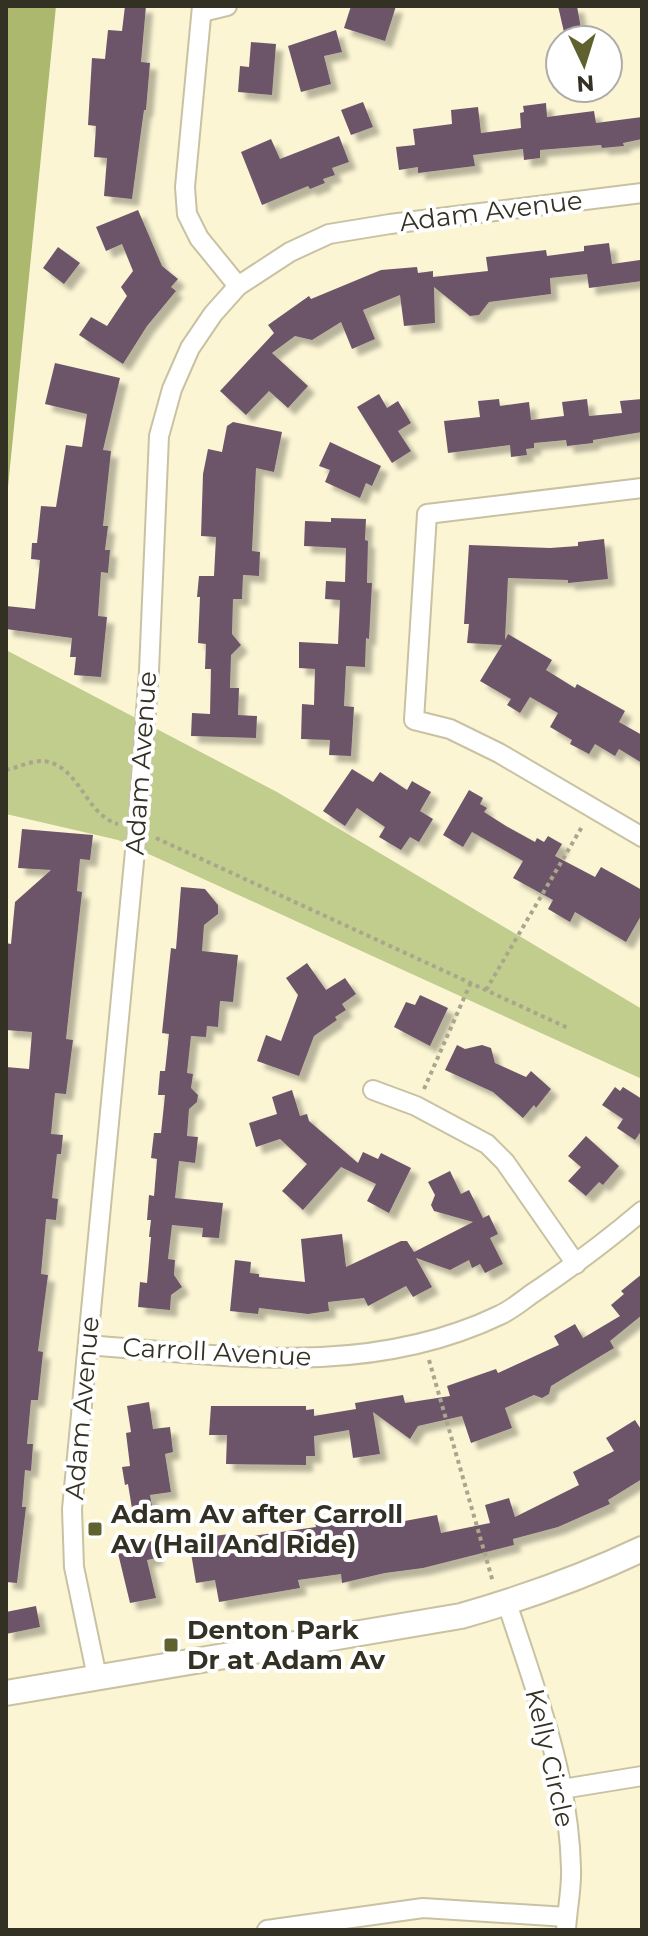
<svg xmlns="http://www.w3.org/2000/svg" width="648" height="1936" viewBox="0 0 648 1936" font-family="Montserrat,sans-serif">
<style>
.green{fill:#c1cd8d}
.forest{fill:#abb86d}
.building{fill:#6d5569;filter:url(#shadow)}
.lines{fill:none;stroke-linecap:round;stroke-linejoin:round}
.minor-casing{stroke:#c8c2a3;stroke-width:22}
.secondary-casing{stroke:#c8c2a3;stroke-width:28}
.path{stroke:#aaa68d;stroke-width:4;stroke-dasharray:4 4;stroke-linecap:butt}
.minor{stroke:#fff;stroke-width:18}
.secondary{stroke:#fff;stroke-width:24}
.poi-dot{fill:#5f612f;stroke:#fff;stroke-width:3}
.labels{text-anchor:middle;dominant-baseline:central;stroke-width:8;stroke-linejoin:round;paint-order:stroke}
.street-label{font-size:26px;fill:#333024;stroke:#fff}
.poi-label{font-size:26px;font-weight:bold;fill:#333024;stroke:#fff;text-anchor:start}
</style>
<defs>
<filter id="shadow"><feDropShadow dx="7" dy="7" stdDeviation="2" flood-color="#0004"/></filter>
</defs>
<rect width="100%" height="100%" fill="#fbf5d4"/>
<path class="green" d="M 6,650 L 277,792 L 642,1009 L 642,1079 L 118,840 L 6,814 Z"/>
<path class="forest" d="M 6,6 L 56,6 L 6,507 Z"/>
<g class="building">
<path d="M 125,6 L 146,6 L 141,62 L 150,63 L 146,110 L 144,110 L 142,124 L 132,199 L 104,196 L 107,158 L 94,157 L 96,126 L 88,125 L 92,58 L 105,59 L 108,30 L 122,31 Z"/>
<path d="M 351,6 L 396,6 L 385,41 L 344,28 Z"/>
<path d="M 558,6 L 577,6 L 581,29 L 564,32 Z"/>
<path d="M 336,30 L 342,52 L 324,56 L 331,84 L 301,92 L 288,46 Z"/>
<path d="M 251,42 L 276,44 L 272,95 L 238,92 L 240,66 L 249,67 Z"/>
<path d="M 363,102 L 373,127 L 351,135 L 341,110 Z"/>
<path d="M 546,103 L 547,117 L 594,111 L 596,123 L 642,117 L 642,139 L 623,143 L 624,146 L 602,148 L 601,145 L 540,150 L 540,158 L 524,160 L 523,149 L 473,155 L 475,166 L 418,173 L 418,167 L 399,170 L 396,147 L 415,145 L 413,129 L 452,124 L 451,110 L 478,107 L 481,133 L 521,128 L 520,113 L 524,112 L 523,106 Z"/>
<path d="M 339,136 L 349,162 L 332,168 L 335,175 L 323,179 L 325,183 L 310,189 L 308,186 L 262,205 L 241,152 L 271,139 L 280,159 Z"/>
<path d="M 138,210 L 162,266 L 178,279 L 171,287 L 176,291 L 147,326 L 123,364 L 79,335 L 91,317 L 107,326 L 127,296 L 121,287 L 133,271 L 122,244 L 106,251 L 96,227 Z"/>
<path d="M 609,243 L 612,264 L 640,260 L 642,281 L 589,288 L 587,274 L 550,278 L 551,294 L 489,302 L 479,315 L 470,316 L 434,287 L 435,323 L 404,326 L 400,295 L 363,310 L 375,339 L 352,349 L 341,322 L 312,340 L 295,336 L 272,353 L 308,386 L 288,408 L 269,391 L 246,415 L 220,391 L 274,333 L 268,325 L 309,296 L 311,299 L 381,270 L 417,267 L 418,273 L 433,271 L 433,277 L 488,271 L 486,257 L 546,250 L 547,256 L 584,251 L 584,246 Z"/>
<path d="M 58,247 L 80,263 L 64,284 L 43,268 Z"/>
<path d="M 55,363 L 120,378 L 103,450 L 111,451 L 103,526 L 108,526 L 105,550 L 110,550 L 108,573 L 101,572 L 98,616 L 107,617 L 101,677 L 74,675 L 76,657 L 70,657 L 72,638 L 6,629 L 6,606 L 35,609 L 40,560 L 31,559 L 32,543 L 37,543 L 41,506 L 56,507 L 66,445 L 82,447 L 87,414 L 45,404 Z"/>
<path d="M 379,394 L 387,408 L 398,401 L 411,423 L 398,431 L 411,451 L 392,463 L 357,407 Z"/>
<path d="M 499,399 L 500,406 L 529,402 L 531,420 L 564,416 L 562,402 L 587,399 L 589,416 L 622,413 L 620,401 L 642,399 L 642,432 L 593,440 L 593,443 L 567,446 L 566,440 L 534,443 L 534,448 L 526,449 L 527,455 L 511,457 L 510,445 L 448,453 L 444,421 L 480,417 L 478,401 Z"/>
<path d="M 233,422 L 282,432 L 274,472 L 256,468 L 252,551 L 260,552 L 259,576 L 243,575 L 242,599 L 233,599 L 232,634 L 241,645 L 231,655 L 230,688 L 239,688 L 238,715 L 257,716 L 256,738 L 191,736 L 192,713 L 210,714 L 211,669 L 205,669 L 206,644 L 198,643 L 200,597 L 197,597 L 199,576 L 214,576 L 216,537 L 201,536 L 203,474 L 208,449 L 222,452 L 227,426 Z"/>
<path d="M 330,442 L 381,466 L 372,486 L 366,483 L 360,498 L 325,482 L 330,470 L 319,466 Z"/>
<path d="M 331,518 L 366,519 L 365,540 L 368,541 L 367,583 L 372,583 L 369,639 L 366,638 L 365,667 L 346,666 L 344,706 L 354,707 L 351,756 L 329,755 L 330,740 L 301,739 L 302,704 L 314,705 L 315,669 L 299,668 L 299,642 L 338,644 L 340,600 L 325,599 L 326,581 L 345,582 L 346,548 L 304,546 L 305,521 L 331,522 Z"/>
<path d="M 604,539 L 608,579 L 568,583 L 568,580 L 508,578 L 505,640 L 508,634 L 552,660 L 546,670 L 575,688 L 577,684 L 625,711 L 619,722 L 642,735 L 642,763 L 619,749 L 615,756 L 595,744 L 589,754 L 570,744 L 572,740 L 550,727 L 558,713 L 530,697 L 520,713 L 507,705 L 511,699 L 480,681 L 502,645 L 467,643 L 469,624 L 464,624 L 469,545 L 550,548 L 578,546 L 578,542 Z"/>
<path d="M 352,769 L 373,782 L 380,772 L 407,790 L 412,781 L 431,792 L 420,811 L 433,819 L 419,842 L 410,837 L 401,850 L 379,837 L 385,827 L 357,808 L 345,826 L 323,811 Z"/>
<path d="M 469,790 L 483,798 L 480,804 L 487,808 L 484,812 L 506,826 L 535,842 L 537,838 L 544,842 L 548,836 L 562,844 L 555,856 L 595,877 L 601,867 L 642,890 L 642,914 L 626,942 L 575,912 L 570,922 L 548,909 L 553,900 L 513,878 L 523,861 L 472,832 L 463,847 L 443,835 Z"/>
<path d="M 22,829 L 93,835 L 90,860 L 80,859 L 77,891 L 82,892 L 66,1039 L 73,1040 L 66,1094 L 55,1093 L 51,1134 L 63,1135 L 61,1154 L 57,1154 L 52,1198 L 58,1199 L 56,1220 L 46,1219 L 41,1274 L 48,1275 L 38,1351 L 43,1352 L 38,1400 L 31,1400 L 27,1444 L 33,1444 L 31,1471 L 25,1470 L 22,1507 L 26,1507 L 17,1583 L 6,1582 L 6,1067 L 29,1069 L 32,1032 L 6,1030 L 6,943 L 11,944 L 15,902 L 51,870 L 18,868 Z"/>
<path d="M 181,887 L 205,889 L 218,905 L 218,914 L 204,925 L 202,951 L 238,955 L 233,1002 L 220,1001 L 218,1027 L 207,1026 L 206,1037 L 191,1036 L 187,1073 L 193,1074 L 191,1088 L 198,1095 L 197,1102 L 189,1109 L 187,1136 L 198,1137 L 195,1163 L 179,1161 L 175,1198 L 223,1203 L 219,1238 L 202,1237 L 203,1228 L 172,1225 L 168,1259 L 175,1260 L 174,1275 L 182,1287 L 171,1295 L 170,1310 L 138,1307 L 140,1282 L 147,1283 L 151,1237 L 149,1237 L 151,1220 L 147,1220 L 149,1195 L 154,1196 L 157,1159 L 151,1158 L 154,1133 L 161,1133 L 165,1095 L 158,1095 L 160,1071 L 165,1071 L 169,1034 L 162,1033 L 171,948 L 176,949 Z"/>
<path d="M 307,963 L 326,990 L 345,978 L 356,994 L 342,1004 L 346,1010 L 335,1017 L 337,1020 L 314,1036 L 299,1076 L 257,1061 L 266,1035 L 281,1041 L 298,995 L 286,978 Z"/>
<path d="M 420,995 L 448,1008 L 430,1046 L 394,1027 L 406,1002 L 415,1005 Z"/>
<path d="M 457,1045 L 465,1049 L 482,1045 L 491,1048 L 495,1063 L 526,1077 L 531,1071 L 551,1089 L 536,1108 L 534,1105 L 523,1118 L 493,1092 L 445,1070 Z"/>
<path d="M 615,1087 L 620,1091 L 623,1087 L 642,1099 L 642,1130 L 635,1140 L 617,1128 L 623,1119 L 602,1105 Z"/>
<path d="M 292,1090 L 300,1116 L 307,1114 L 309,1121 L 358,1163 L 363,1152 L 378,1159 L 381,1153 L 411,1168 L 389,1213 L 367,1201 L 376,1184 L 341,1167 L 303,1210 L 282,1191 L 307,1164 L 280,1139 L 256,1147 L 249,1123 L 277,1114 L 272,1097 Z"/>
<path d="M 586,1136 L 619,1166 L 603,1185 L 599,1182 L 586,1196 L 568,1181 L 581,1167 L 568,1156 Z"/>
<path d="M 450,1171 L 461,1194 L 469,1190 L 483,1218 L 489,1215 L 498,1234 L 490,1238 L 503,1264 L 485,1273 L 480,1264 L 472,1268 L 469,1260 L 450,1270 L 416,1258 L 432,1287 L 413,1297 L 406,1286 L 368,1306 L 364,1298 L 328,1302 L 329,1311 L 308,1314 L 259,1308 L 258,1314 L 230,1311 L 235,1260 L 251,1262 L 250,1273 L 259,1274 L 259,1277 L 305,1282 L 301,1239 L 342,1234 L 346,1267 L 401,1241 L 407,1241 L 414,1252 L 473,1222 L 434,1211 L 431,1205 L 435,1195 L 428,1182 Z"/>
<path d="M 642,1274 L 642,1315 L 610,1341 L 614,1348 L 551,1386 L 549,1394 L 542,1398 L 534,1395 L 505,1408 L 512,1428 L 471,1443 L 462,1416 L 418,1426 L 410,1439 L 373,1412 L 380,1454 L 353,1458 L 349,1430 L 314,1436 L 315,1456 L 306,1456 L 306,1465 L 226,1464 L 227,1435 L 209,1435 L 211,1406 L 306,1406 L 306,1410 L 314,1409 L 314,1416 L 356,1409 L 355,1403 L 403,1395 L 405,1403 L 450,1396 L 447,1386 L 496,1369 L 498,1373 L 559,1345 L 554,1336 L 575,1324 L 583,1338 L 620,1316 L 611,1305 L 624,1294 L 621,1291 Z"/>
<path d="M 149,1402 L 153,1429 L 170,1427 L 173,1452 L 165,1454 L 171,1492 L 150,1495 L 153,1512 L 133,1515 L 128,1484 L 125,1485 L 122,1467 L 130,1466 L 126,1433 L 131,1432 L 127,1406 Z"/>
<path d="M 635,1420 L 642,1431 L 642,1479 L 608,1500 L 610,1504 L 558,1527 L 513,1539 L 514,1545 L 423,1568 L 385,1573 L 342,1583 L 341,1574 L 298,1580 L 300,1588 L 219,1602 L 215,1580 L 196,1583 L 191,1553 L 207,1550 L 205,1537 L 230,1534 L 231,1539 L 316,1527 L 315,1522 L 381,1511 L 383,1525 L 437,1515 L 441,1533 L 490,1523 L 485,1505 L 509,1498 L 515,1517 L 579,1485 L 573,1472 L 614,1451 L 606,1438 Z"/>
<path d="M 152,1541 L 156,1558 L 147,1560 L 156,1598 L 130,1603 L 117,1549 Z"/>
<path d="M 36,1606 L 40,1627 L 6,1634 L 6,1612 Z"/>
</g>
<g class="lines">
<g class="minor-casing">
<g id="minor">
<path d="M 202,6 L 185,187 L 187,214 L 199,238 L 238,286"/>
<path d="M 202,12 L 227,6"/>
<path d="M 642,488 L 427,514 L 414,720 L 450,729 L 499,753 L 642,837"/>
<path d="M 373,1090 L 416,1106 L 487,1144 L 505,1162 L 576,1264"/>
<path d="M 88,1345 C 228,1356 369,1378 500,1315 C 513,1309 524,1299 536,1291 C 573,1266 608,1240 642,1211"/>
<path d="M 507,1603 C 535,1689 569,1776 571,1868 C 572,1888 567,1910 566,1930"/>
<path d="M 97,1677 L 74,1567 L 72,1509 L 137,830 L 149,671 L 159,436 L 172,389 L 190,348 L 213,314 L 238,286 L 290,252 L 329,234 L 390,224 L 642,193"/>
<path d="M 562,1789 L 642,1776"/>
<path d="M 267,1930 L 423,1908 L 567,1917"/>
</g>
</g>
<g class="secondary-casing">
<path id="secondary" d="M 6,1693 L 461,1616 C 524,1598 583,1577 642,1549"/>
</g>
<g class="path">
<path d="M 6,770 C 17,768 32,760 43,761 C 80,765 85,815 118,824"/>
<path d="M 156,838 L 568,1028"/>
<path d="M 486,990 L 583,825"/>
<path d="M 424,1089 L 471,982"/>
<path d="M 429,1360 L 493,1582"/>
</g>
<use href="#minor" class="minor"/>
<use href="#secondary" class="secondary"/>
</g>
<g class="poi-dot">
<rect x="87" y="1521" width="16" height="16" rx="4"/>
<rect x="163" y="1637" width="16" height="16" rx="4"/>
</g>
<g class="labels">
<g class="street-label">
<text transform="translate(491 211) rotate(-7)">Adam Avenue</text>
<text transform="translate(141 763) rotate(-86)">Adam Avenue</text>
<text transform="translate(217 1352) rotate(3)">Carroll Avenue</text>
<text transform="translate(82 1408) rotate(-85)">Adam Avenue</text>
<text transform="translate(550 1758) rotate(77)">Kelly Circle</text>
</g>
<g class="poi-label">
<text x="111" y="1514">Adam Av after Carroll<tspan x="111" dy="30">Av (Hail And Ride)</tspan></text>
<text x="187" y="1630">Denton Park<tspan x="187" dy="30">Dr at Adam Av</tspan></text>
</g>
</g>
<rect width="648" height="1936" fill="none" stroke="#333024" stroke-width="16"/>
<g transform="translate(584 64) rotate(176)"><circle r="38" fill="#ffffff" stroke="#adaca7" stroke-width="2"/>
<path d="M0-6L14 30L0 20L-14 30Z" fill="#5f612f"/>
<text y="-12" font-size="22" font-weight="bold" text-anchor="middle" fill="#333024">N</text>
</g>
</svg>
